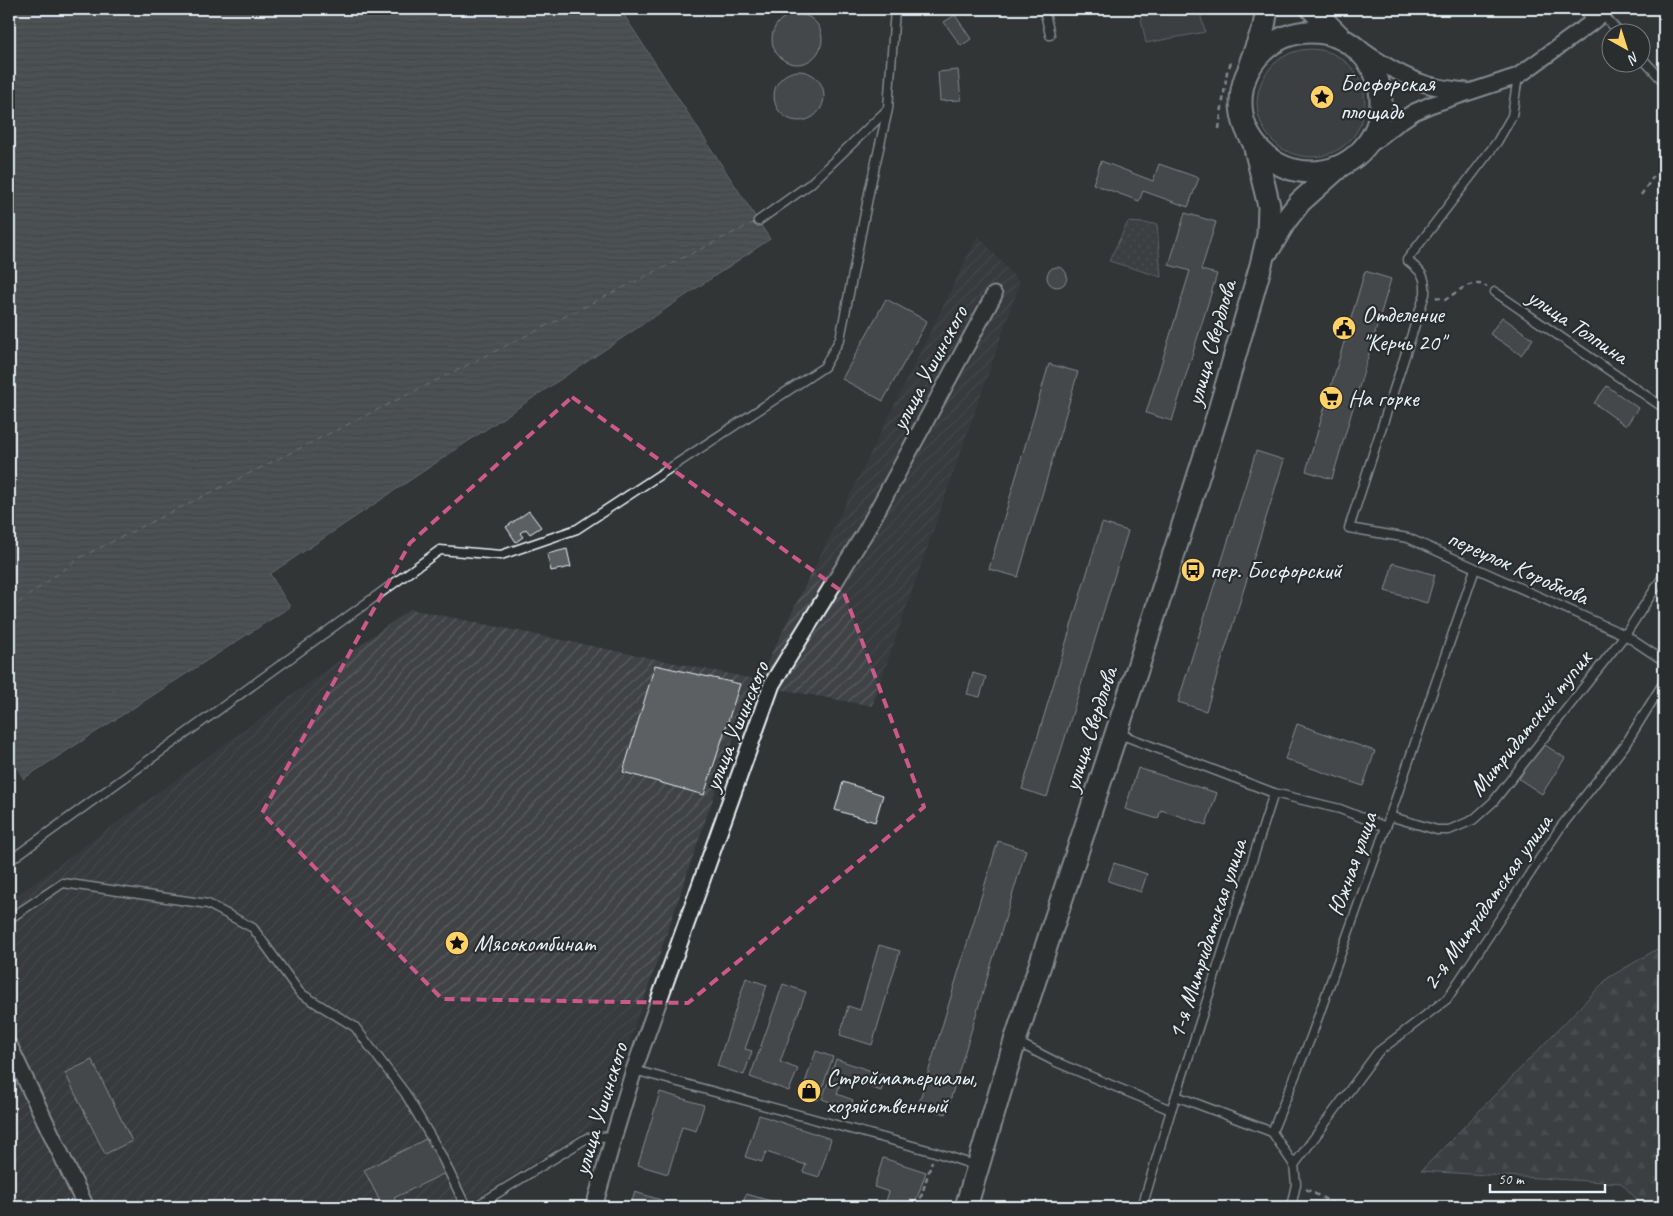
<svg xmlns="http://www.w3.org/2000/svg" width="1673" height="1216" viewBox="0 0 1673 1216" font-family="Caveat,sans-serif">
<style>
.industrial{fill:url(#industrial-furrows)}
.grass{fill:#494d4f;stroke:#989fa4}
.forest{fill:url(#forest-firs);stroke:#989fa4}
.park{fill:url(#park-dots);stroke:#989fa4}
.water{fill:url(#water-rules);stroke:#9fa5aa}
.pier{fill:#323536}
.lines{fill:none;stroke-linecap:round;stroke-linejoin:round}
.ferry{stroke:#b1b8be;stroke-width:1;stroke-dasharray:6 5;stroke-linecap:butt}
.building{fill:#5c6063;stroke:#e8f1f8}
.lane-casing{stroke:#e8f1f8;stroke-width:11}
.street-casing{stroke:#e8f1f8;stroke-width:19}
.secondary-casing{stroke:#e8f1f8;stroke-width:25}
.path{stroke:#e8f1f8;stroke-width:2.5;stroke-dasharray:5 4;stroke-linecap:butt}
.lane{stroke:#2a2d2e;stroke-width:8}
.street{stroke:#2a2d2e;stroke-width:15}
.secondary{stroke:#2a2d2e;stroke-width:21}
.marked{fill:none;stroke:#cd598a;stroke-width:4;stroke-dasharray:10 6;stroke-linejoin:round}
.labels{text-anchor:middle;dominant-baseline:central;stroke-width:4.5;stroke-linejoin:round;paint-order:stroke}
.poi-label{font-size:24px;fill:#e8f1f8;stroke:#2a2d2e;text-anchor:start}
.street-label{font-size:24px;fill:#e8f1f8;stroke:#2a2d2e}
</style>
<defs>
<pattern id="industrial-furrows" width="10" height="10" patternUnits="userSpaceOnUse" patternTransform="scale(1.25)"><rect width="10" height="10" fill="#3f4244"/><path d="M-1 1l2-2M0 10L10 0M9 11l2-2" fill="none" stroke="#5b5e60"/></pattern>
<pattern id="forest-firs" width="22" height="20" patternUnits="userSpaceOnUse" patternTransform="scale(1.25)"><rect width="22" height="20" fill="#494d4f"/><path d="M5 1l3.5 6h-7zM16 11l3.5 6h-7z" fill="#636769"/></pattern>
<pattern id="park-dots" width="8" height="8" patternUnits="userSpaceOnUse" patternTransform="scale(1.25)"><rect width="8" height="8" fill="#494d4f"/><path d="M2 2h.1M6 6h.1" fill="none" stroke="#636769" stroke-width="1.8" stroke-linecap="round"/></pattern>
<pattern id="water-rules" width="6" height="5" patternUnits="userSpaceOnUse" patternTransform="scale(1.25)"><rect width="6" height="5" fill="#6e7376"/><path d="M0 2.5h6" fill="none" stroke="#5a5e60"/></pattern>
</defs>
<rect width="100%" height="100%" fill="#323536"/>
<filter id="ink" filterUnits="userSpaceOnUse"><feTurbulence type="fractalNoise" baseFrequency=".02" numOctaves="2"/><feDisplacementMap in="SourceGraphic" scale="10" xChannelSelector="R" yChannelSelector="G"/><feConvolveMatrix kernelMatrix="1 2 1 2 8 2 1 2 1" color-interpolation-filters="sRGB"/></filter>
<g filter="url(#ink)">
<g class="industrial">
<path d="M 978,235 L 1020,283 L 872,706 L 756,685 Z"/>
<path d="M 410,609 L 754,679 L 603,1119 L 461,1207 L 9,1207 L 9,901 Z"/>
</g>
<g class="grass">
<path d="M 1139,9 L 1199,9 L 1205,32 L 1146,43 Z"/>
<circle cx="1311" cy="103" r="54"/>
</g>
<path class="forest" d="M 1664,945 L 1664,1207 L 1644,1207 L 1621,1183 L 1421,1171 L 1608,978 Z"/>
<path class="park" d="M 1128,222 L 1157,224 L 1161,277 L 1109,261 Z"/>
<path class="water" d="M 9,9 L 620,9 L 770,239 L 270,574 L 290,607 L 9,788 Z"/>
<path class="pier" d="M 9,756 L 24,781 L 9,791 Z"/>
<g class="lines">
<path class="ferry" d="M 9,610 L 81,557 L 755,222"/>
</g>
<g class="building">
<circle cx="797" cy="39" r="25"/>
<path d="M 955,15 L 971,39 L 961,46 L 944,22 Z"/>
<path d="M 958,70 L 961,100 L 940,101 L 938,72 Z"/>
<circle cx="799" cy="96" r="25"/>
<path d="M 1101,161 L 1153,181 L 1159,164 L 1199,178 L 1188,207 L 1143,191 L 1139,201 L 1093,184 Z"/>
<path d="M 1185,213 L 1216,222 L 1201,270 L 1217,274 L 1172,421 L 1146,413 L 1190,271 L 1169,265 Z"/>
<circle cx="1057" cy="277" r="10"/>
<path d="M 1365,271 L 1391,279 L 1332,479 L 1306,471 Z"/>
<path d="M 886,299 L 927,321 L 883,401 L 842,379 Z"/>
<path d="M 1502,317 L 1533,339 L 1521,355 L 1490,334 Z"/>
<path d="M 1049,364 L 1078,372 L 1018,577 L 989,569 Z"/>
<path d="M 1607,386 L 1638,408 L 1626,426 L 1594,403 Z"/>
<path d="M 1256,451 L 1284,460 L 1206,711 L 1178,702 Z"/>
<path d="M 529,511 L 541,527 L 530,534 L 526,529 L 520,533 L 523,537 L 516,542 L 506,527 Z"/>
<path d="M 1102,523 L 1128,531 L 1047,797 L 1022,789 Z"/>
<path d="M 567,549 L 571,567 L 551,571 L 547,554 Z"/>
<path d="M 1393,563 L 1435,575 L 1427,603 L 1385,591 Z"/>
<path d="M 655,665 L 740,684 L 704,795 L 623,772 Z"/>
<path d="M 973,673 L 986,677 L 980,697 L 967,694 Z"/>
<path d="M 1297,724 L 1375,751 L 1363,786 L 1285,759 Z"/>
<path d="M 1542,743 L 1565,758 L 1542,794 L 1519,779 Z"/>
<path d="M 1138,768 L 1217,793 L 1206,825 L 1161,810 L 1158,819 L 1125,809 Z"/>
<path d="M 843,782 L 883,795 L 875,822 L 835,810 Z"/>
<path d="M 998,841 L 1026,850 L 946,1114 L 918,1106 Z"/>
<path d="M 1114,863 L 1147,874 L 1141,892 L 1108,881 Z"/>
<path d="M 879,945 L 900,951 L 872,1045 L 840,1035 L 848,1006 L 860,1010 Z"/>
<path d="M 746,978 L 767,985 L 745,1049 L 752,1051 L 744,1075 L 717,1066 Z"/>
<path d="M 783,984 L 806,992 L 780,1062 L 798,1069 L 789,1091 L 750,1077 Z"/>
<path d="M 816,1051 L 833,1057 L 818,1100 L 801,1094 Z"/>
<path d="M 836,1059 L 886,1076 L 881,1091 L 842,1077 L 837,1094 L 853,1100 L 850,1109 L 822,1099 Z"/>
<path d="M 92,1060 L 132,1141 L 105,1154 L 65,1073 Z"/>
<path d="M 660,1092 L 704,1105 L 696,1131 L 682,1127 L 668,1174 L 638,1165 Z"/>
<path d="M 759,1115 L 831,1139 L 819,1177 L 803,1172 L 806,1165 L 766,1152 L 762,1162 L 745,1157 Z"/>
<path d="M 430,1137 L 447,1172 L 394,1198 L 399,1207 L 383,1207 L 364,1170 Z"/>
<path d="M 883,1158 L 926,1172 L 914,1207 L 884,1207 L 889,1192 L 874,1187 Z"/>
<path d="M 635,1192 L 661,1200 L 658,1207 L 630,1207 Z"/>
<path d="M 746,1194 L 793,1207 L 742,1207 Z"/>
</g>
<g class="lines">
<g class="lane-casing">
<g id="lane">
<path d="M 1044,9 L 1050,35"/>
<path d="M 1585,9 L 1591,23"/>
<path d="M 1602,14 L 1619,32"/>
<path d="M 1640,56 L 1664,82"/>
<path d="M 1518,76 L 1512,116 L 1497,142 L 1407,260 C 1421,272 1426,274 1425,294 L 1349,528 L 1408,538 L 1625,635 L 1664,661"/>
<path d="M 758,221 L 810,184 L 887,110"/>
<path d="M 1495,292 L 1664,408"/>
<path d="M 1117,733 L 1274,793 L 1340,809 L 1386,827"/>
<path d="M 1389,816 L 1437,830 L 1449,830 L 1473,820 L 1493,802 L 1625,635 L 1664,575"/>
<path d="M 9,861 L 440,550 L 501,555 L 577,529 L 824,367 L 840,339 L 870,188 L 888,109 L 895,9"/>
<path d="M 9,919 L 63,883 L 208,904 L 253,928 L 300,993 L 355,1027 L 405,1093 L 440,1153 L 466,1207"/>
<path d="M 1017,1042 L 1056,1062 L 1171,1110 L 1176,1096 L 1272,1132"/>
<path d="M 634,1070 L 935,1152 L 977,1166"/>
<path d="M 1176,1096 L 1274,793"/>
<path d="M 1294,1165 L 1272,1132 L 1311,1037 L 1386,827 L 1475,569"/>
<path d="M 475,1207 L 587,1138 L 614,1136"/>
<path d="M 1142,1207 L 1171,1110"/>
<path d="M 1291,1207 L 1296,1184 L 1294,1165 L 1378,1052 L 1447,999 L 1560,828 L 1625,745 L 1664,682"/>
</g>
</g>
<g class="street-casing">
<g id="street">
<path d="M 1350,42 C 1372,57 1395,73 1420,82 C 1434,88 1451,89 1466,91"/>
<path d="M 1358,154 L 1399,122 L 1414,112 L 1430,105 L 1518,76 L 1591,23 L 1608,9"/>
<path d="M 9,1045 L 86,1207"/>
<path d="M 594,1207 L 614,1136 L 634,1070 L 772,684 L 866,531 L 994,295"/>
</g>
</g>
<g class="secondary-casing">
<g id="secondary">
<path d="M 1312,9 L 1340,37"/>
<circle cx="1311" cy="102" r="70"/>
<path d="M 1251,61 L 1264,26 L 1267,9"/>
<path d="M 1269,249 L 1286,220 L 1300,202 L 1338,168"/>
<path d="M 966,1207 L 1015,1041 L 1139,664 L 1218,414 L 1261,265 L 1268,235 L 1269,206 L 1254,144"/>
</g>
</g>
<g class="path">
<path d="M 1219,129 L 1227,72 L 1232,60"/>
<path d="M 1641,195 L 1664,161"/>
<path d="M 1436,297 L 1445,300 C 1457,292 1473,277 1487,287"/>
<path d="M 1306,1189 L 1340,1207"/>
<path d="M 918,1207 L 932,1161"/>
</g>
<use href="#lane" class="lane"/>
<use href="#street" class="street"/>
<use href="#secondary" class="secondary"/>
</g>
</g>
<path d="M0 0H1673V1216H0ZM 572,397 L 844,593 L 924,807 L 688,1003 L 442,999 L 262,813 L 410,543 Z" fill="#323536" fill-opacity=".55" fill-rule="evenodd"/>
<path class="marked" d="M 572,397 L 844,593 L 924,807 L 688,1003 L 442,999 L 262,813 L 410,543 Z"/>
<defs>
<g id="sight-disc" transform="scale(1.25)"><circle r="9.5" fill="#ffd166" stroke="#2a2d2e"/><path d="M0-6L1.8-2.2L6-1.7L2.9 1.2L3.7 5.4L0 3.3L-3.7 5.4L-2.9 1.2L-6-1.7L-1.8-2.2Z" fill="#111"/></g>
<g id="civic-disc" transform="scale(1.25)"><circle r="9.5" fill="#ffd166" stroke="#2a2d2e"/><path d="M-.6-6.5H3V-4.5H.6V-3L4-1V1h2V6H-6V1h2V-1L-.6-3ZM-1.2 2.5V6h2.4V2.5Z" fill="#111"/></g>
<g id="supermarket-disc" transform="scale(1.25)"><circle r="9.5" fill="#ffd166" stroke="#2a2d2e"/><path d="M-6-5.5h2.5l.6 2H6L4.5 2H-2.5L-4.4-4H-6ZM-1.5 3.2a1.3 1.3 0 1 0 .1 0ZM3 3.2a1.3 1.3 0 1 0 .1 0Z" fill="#111"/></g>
<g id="bus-disc" transform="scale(1.25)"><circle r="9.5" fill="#ffd166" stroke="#2a2d2e"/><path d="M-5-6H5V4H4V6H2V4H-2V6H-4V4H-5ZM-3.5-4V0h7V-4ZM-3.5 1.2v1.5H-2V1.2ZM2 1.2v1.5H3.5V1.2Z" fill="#111"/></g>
<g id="shop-disc" transform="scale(1.25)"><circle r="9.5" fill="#ffd166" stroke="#2a2d2e"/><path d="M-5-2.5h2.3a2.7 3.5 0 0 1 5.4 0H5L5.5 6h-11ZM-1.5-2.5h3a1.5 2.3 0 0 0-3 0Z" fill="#111"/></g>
</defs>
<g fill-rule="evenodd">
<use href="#sight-disc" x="1322" y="97"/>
<use href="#civic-disc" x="1344" y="328"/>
<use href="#supermarket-disc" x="1331" y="398"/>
<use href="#bus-disc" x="1193" y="570"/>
<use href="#sight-disc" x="457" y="943"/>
<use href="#shop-disc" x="809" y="1091"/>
</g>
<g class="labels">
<g class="poi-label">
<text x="1340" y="83">Босфорская<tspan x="1340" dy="28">площадь</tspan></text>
<text x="1362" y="314">Отделение<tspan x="1362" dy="28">"Керчь 20"</tspan></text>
<text x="1348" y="398">На горке</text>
<text x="1210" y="570">пер. Босфорский</text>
<text x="474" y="943">Мясокомбинат</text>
<text x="826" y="1077">Стройматериалы,<tspan x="826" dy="28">хозяйственный</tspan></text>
</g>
<g class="street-label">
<text transform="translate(1578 326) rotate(34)">улица Толпина</text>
<text transform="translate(1211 343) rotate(-74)">улица Свердлова</text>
<text transform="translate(929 368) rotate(-62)">улица Ушинского</text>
<text transform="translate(1518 567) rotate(24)">переулок Коробкова</text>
<text transform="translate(1530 723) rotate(-51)">Митридатский тупик</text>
<text transform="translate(736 726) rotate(-68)">улица Ушинского</text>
<text transform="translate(1090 729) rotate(-72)">улица Свердлова</text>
<text transform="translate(1352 864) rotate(-71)">Южная улица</text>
<text transform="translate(1487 902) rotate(-55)">2-я Митридатская улица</text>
<text transform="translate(1207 939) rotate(-72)">1-я Митридатская улица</text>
<text transform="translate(600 1109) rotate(-73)">улица Ушинского</text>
</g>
</g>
<rect width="1673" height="1216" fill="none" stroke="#2a2d2e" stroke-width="30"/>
<rect x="15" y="15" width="1643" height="1186" fill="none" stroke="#e8f1f8" stroke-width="2" filter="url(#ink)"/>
<g transform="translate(1626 48) rotate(141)"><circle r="24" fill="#2a2d2e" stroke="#767b7f"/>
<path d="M0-4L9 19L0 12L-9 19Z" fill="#ffd166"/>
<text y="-8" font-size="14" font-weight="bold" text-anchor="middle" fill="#e8f1f8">N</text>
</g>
<path d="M1490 1184v8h115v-8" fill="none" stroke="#e8f1f8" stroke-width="2.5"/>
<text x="1498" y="1184" font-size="15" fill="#e8f1f8" stroke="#2a2d2e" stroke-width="4" paint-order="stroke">50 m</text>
</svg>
